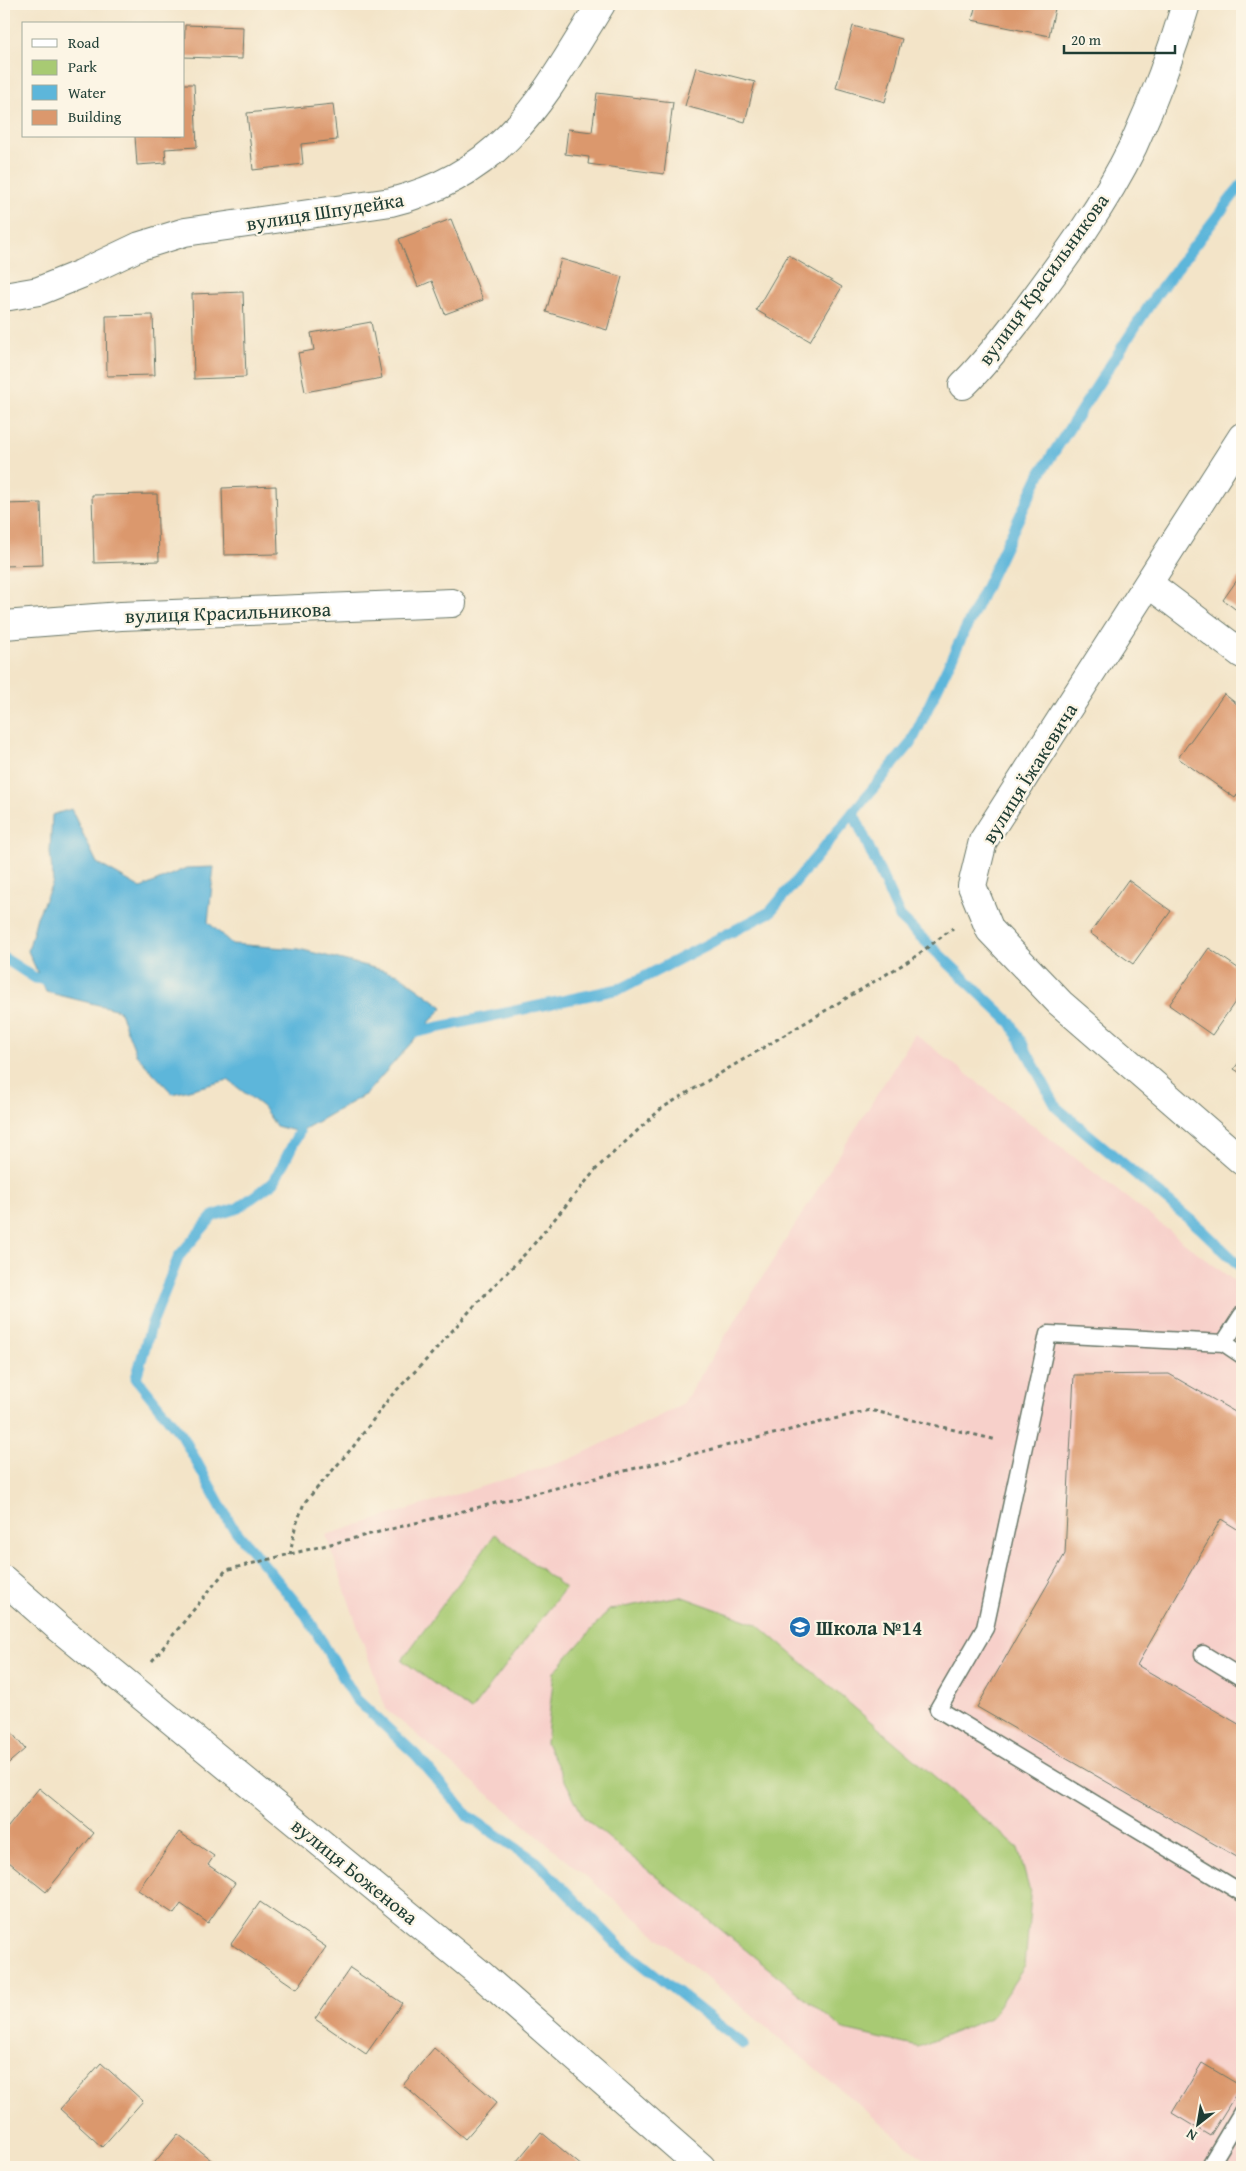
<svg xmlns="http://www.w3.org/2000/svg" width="1246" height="2171" viewBox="0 0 1246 2171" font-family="'Gentium Book Plus',serif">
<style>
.built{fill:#f7d0ca}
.green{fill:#a8ca73;stroke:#648454}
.water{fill:#5db6da;stroke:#3e7a87}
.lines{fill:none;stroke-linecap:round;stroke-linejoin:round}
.stream{stroke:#5db6da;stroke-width:11}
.building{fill:#db986d}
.service-casing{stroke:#697768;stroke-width:19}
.minor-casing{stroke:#697768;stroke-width:30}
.path{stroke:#697768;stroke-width:3;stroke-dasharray:4 4;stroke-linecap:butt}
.service{stroke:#fff;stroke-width:16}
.minor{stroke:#fff;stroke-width:28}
.labels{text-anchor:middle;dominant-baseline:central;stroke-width:4.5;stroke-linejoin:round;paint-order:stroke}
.street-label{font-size:20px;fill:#1f3d34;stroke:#fcf5e5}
.poi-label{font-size:20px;font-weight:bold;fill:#1f3d34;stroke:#fcf5e5;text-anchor:start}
</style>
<rect width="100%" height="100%" fill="#fcf5e5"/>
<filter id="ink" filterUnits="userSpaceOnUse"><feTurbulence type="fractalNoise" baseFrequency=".02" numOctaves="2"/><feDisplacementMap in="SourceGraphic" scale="10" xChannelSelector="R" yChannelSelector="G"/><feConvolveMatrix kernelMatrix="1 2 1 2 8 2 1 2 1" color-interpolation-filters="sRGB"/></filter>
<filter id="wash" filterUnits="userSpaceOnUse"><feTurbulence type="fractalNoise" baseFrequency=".0096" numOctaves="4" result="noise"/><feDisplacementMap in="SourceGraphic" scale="20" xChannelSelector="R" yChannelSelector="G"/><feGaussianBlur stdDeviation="1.12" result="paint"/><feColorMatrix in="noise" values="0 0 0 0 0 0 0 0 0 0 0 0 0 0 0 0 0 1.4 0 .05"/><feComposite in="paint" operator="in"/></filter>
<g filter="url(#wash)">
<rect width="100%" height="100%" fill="#f3e4c8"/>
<path class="built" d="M 915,1034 L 1242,1287 L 1242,2167 L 933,2167 L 386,1709 L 326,1535 L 571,1459 L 682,1405 Z"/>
<g class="green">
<path d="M 495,1534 L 565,1588 L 471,1711 L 402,1660 Z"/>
<path d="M 680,1596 L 757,1624 L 1018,1848 L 1031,1896 L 1025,1966 L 990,2018 L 918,2047 L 844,2030 L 584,1818 L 546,1743 L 554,1672 L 609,1610 Z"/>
</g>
<path class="water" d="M 71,809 L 97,863 L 141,888 L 186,868 L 214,867 L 208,922 L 232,944 L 299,949 L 398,974 L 443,1007 L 366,1094 L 299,1132 L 276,1126 L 263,1107 L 228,1080 L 173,1094 L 137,1056 L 119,1010 L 46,992 L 28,951 L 37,917 L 53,882 L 50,852 L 52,815 Z"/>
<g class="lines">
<g class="stream">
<path d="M 853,812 L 900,917 L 1011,1023 L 1057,1108 L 1200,1228 L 1242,1268"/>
<path d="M 4,958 L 35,978 L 54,981"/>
<path d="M 407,1034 L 623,988 L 770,912 L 911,743 L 1041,472 L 1154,298 L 1242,184"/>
<path d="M 299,1132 L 274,1182 L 238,1208 L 213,1216 L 179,1256 L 152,1323 L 136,1378 L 183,1437 L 231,1525 L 306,1615 L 356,1699 L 416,1755 L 468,1816 L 537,1862 L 619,1946 L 743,2044"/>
</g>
</g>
<g id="blocks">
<g class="building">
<path d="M 976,4 L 1056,4 L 1049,36 L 972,20 Z"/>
<path d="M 185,25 L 243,27 L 242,59 L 184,57 Z"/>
<path d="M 853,26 L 902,39 L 885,102 L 836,88 Z"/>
<path d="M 696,67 L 755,82 L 745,122 L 685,106 Z"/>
<path d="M 184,84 L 194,84 L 197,147 L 165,149 L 166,163 L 137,165 L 135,136 L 184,136 Z"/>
<path d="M 597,93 L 673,102 L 664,174 L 588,164 L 589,157 L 565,154 L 568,129 L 592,132 Z"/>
<path d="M 333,104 L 337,140 L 301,144 L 303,164 L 253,170 L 247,113 Z"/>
<path d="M 451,219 L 483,300 L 445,314 L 432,281 L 418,287 L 399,239 Z"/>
<path d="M 788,255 L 842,287 L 810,341 L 756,310 Z"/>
<path d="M 561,259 L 622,277 L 607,330 L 546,312 Z"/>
<path d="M 243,292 L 246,377 L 194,379 L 192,294 Z"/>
<path d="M 153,315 L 155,375 L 107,376 L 106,316 Z"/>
<path d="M 371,322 L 382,378 L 305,392 L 298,353 L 314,350 L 311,333 Z"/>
<path d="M 276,486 L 278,554 L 224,555 L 222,488 Z"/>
<path d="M 157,494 L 159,561 L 94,563 L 92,495 Z"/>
<path d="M 41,503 L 43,565 L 4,566 L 4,504 Z"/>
<path d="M 1242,573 L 1242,614 L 1223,600 Z"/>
<path d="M 1224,694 L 1242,708 L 1242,788 L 1235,798 L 1178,758 Z"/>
<path d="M 1128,880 L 1171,911 L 1133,964 L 1090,933 Z"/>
<path d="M 1209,948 L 1242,971 L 1242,992 L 1212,1035 L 1169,1005 Z"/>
<path d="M 1242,1058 L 1242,1074 L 1234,1069 Z"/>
<path d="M 1169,1374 L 1242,1416 L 1242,1532 L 1221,1519 L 1137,1665 L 1242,1726 L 1242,1860 L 977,1707 L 1065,1554 L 1074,1375 Z"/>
<path d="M 4,1723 L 25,1749 L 4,1767 Z"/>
<path d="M 39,1788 L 94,1833 L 46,1892 L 4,1858 L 4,1832 Z"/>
<path d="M 179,1832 L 214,1856 L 208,1865 L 235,1883 L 208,1923 L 181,1904 L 174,1914 L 138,1890 Z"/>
<path d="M 260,1902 L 326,1947 L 297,1989 L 231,1944 Z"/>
<path d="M 350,1968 L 402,2003 L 366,2054 L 315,2019 Z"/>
<path d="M 434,2048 L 497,2102 L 465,2139 L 403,2085 Z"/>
<path d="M 101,2063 L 143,2101 L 102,2147 L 60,2109 Z"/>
<path d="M 1202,2063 L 1241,2086 L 1210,2136 L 1172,2113 Z"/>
<path d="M 541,2132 L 583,2167 L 512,2167 Z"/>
<path d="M 178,2134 L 220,2167 L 151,2167 Z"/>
</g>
</g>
</g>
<g filter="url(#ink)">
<use href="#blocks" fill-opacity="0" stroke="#697768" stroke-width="1"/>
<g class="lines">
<g class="service-casing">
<g id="service">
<path d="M 1224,1343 L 1242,1315"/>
<path d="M 1242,1355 L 1224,1343 L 1048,1334 L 985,1628 L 938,1709 L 1242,1893"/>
<path d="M 1203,1654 L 1242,1678"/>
<path d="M 1209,2167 L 1242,2112"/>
</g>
</g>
<g class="minor-casing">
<g id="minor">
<path d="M 4,297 L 39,291 L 81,274 L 140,246 L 185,232 L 391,202 C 506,174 543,97 601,4"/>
<path d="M 963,385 C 987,362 1006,335 1027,309 C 1065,258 1105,204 1133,146 C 1154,100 1172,52 1186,4"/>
<path d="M 1242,437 L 983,841 L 972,886 L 990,930 L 1060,1003 L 1242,1161"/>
<path d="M 1149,584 L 1242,654"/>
<path d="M 4,625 L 121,616 L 452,603"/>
<path d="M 4,1580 L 59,1628 L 478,1972 L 701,2167"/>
</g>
</g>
<g class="path">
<path d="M 290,1555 L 295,1528 L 304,1503 L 353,1447 L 390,1397 L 428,1358 L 475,1305 L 528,1251 L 598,1167 L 662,1108 L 912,959 L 953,928"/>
<path d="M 152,1661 L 226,1570 L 870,1410 L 997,1440"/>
</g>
<use href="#service" class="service"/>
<use href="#minor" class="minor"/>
</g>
</g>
<defs>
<g id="school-disc" transform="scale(1.125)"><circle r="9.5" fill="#1f6fb2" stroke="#fcf5e5"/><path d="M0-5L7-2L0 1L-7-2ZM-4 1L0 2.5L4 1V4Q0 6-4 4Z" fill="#fff"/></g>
</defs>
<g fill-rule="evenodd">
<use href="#school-disc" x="800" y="1627"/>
</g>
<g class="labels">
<g class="street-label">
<text transform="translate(325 211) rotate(-9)">вулиця Шпудейка</text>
<text transform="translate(1043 279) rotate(-54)">вулиця Красильникова</text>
<text transform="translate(228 612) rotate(-2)">вулиця Красильникова</text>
<text transform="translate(1029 773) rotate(-58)">вулиця Їжакевича</text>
<text transform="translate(355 1871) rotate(39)">вулиця Боженова</text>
</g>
<g class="poi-label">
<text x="816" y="1627">Школа №14</text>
</g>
</g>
<rect width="1246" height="2171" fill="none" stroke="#fcf5e5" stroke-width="20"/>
<rect x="22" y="22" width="162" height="115" fill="#fcf5e5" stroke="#a4ab9e"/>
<rect x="32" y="39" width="25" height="8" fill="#ffffff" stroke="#a4ab9e"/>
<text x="68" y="48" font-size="15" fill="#1f3d34">Road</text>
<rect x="32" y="60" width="25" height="15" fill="#a8ca73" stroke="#a4ab9e"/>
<text x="68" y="72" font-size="15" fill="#1f3d34">Park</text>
<rect x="32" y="85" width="25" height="15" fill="#5db6da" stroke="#a4ab9e"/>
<text x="68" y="98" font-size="15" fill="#1f3d34">Water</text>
<rect x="32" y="110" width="25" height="15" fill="#db986d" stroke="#a4ab9e"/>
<text x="68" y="122" font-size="15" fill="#1f3d34">Building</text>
<g transform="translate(1198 2124) rotate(211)" stroke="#fcf5e5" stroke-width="4" paint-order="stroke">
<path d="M0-4L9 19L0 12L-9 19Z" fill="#1f3d34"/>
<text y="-8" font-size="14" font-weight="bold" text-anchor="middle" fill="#1f3d34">N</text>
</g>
<path d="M1064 45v8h111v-8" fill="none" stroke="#1f3d34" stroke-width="2.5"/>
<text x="1071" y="45" font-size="15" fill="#1f3d34" stroke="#fcf5e5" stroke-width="4" paint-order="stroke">20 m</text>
</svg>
